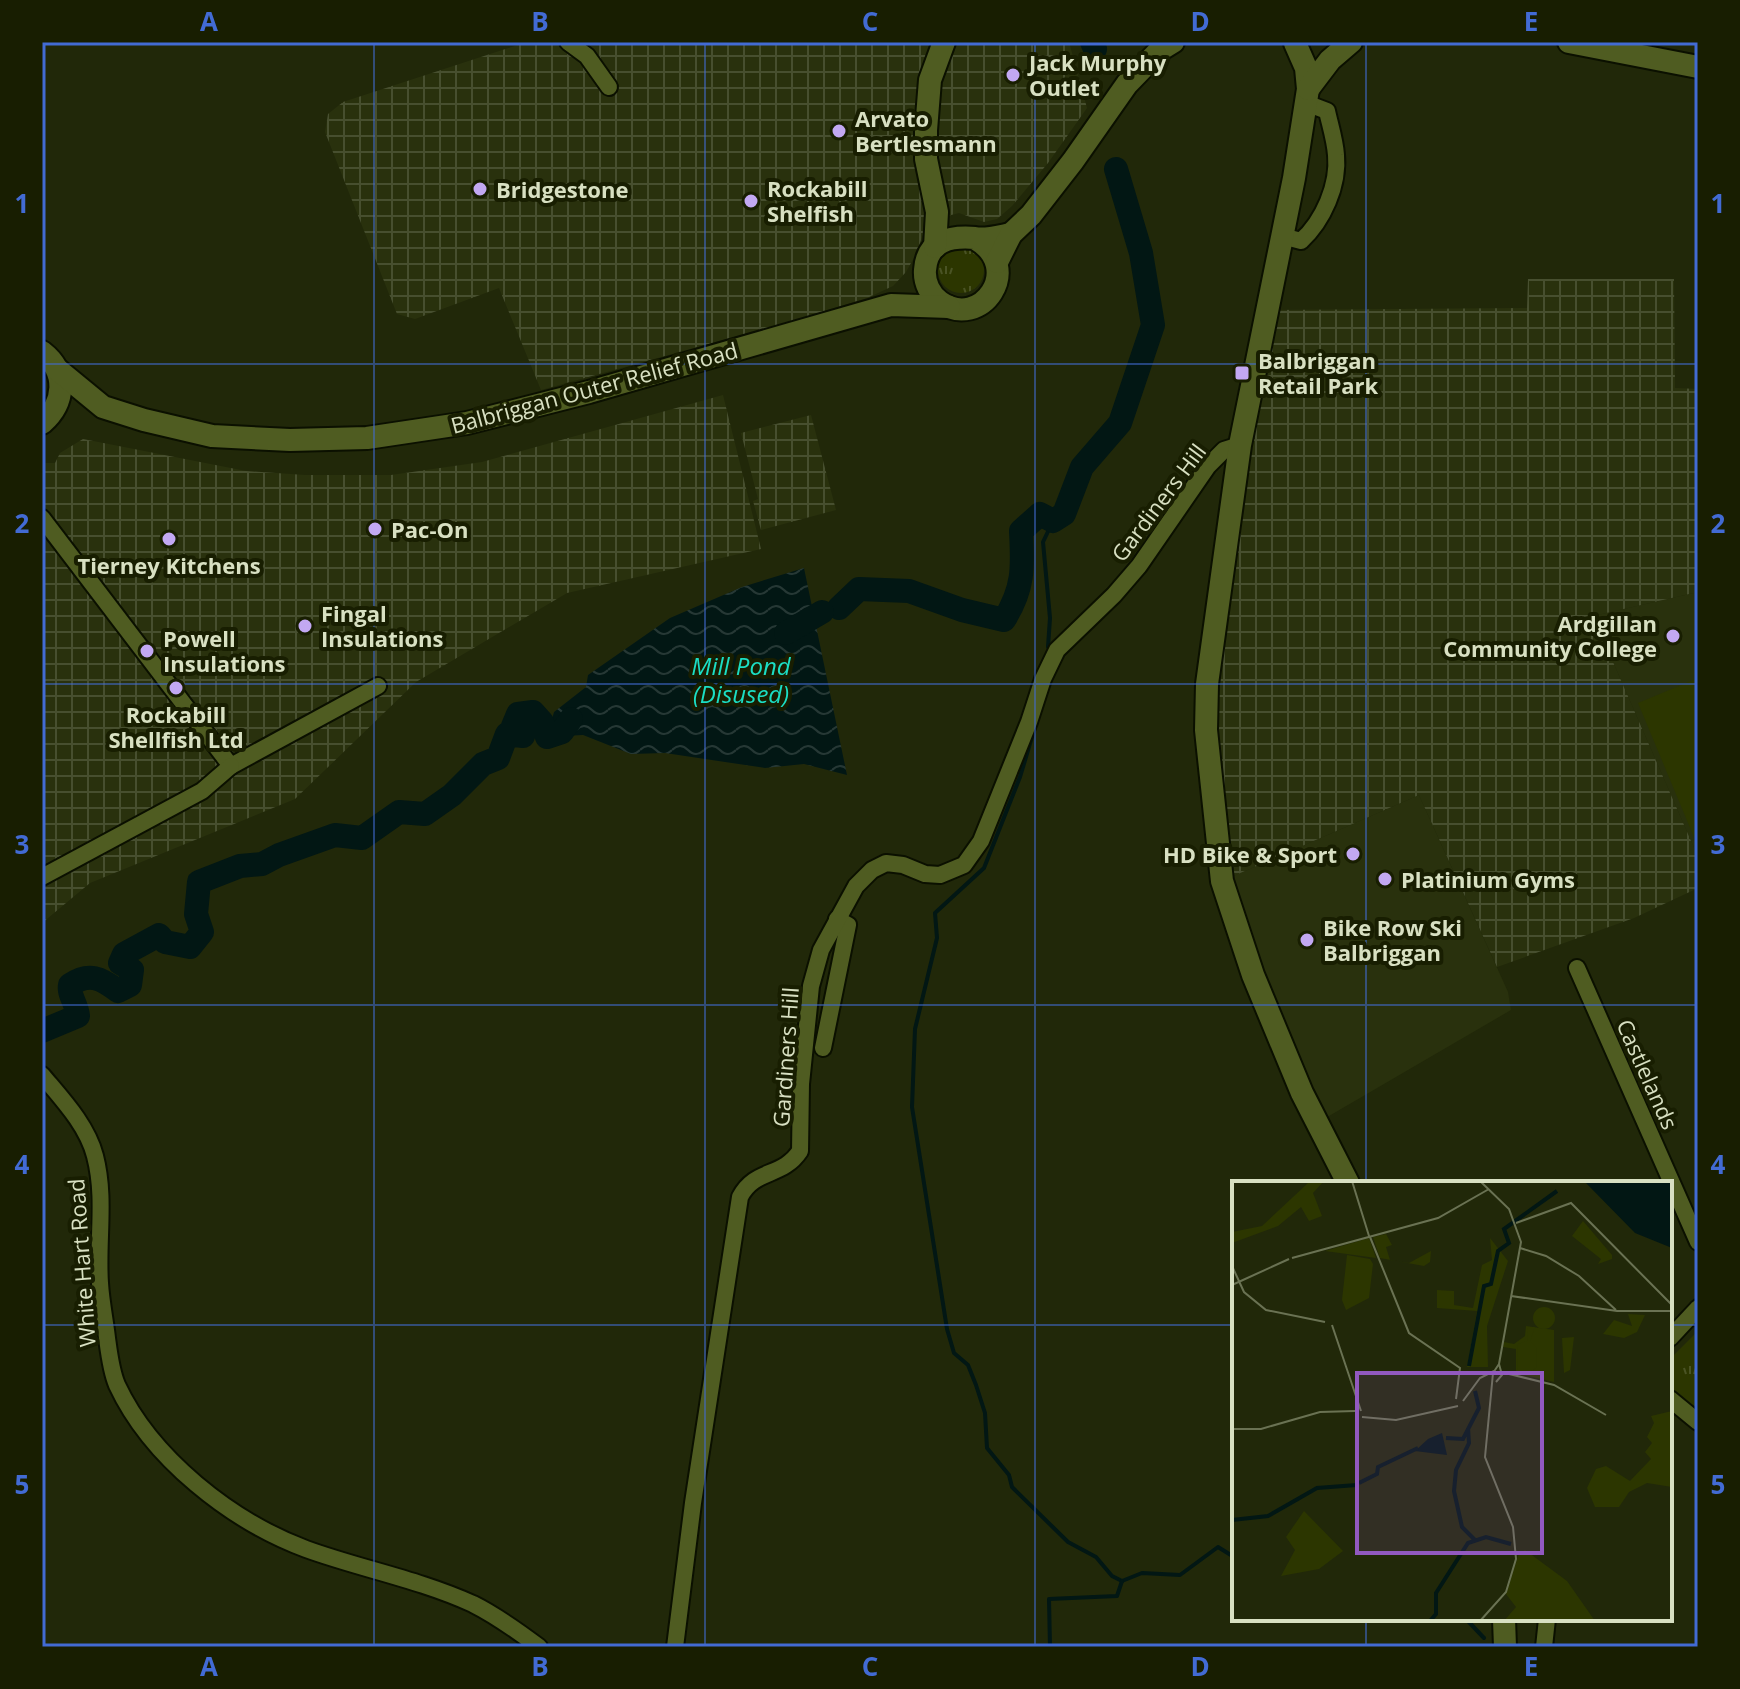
<svg xmlns="http://www.w3.org/2000/svg" width="1740" height="1689" viewBox="0 0 1740 1689" font-family="'Open Sans',sans-serif">
<style>
.built{fill:#29310d}
.industrial{fill:url(#industrial-grid)}
.grass{fill:url(#grass-tufts)}
.pitch{fill:#2c3600}
.water{fill:url(#water-waves)}
.lines{fill:none;stroke-linecap:round;stroke-linejoin:round}
.stream{stroke:#021714;stroke-width:4}
.river{stroke:#021714;stroke-width:24}
.street-casing{stroke:#0b1000;stroke-width:20}
.secondary-casing{stroke:#0b1000;stroke-width:26}
.street{stroke:#4f5c21;stroke-width:16}
.secondary{stroke:#4f5c21;stroke-width:22}
.grid{fill:none;stroke:#426bd4;stroke-width:2;stroke-opacity:0.55}
.poi-dot{fill:#c2a8f2;stroke:#181e01;stroke-width:3}
.labels{text-anchor:middle;dominant-baseline:central;stroke-width:8;stroke-linejoin:round;paint-order:stroke}
.poi-label{font-size:22px;font-weight:bold;fill:#d8e0c2;stroke:#181e01;text-anchor:start}
.street-label{font-size:22px;fill:#d8e0c2;stroke:#181e01}
.water-label{font-size:24px;font-style:italic;fill:#1bdec4;stroke:#181e01}
.inset-river{fill:none;stroke:#021714;stroke-width:4}
.inset-road{fill:none;stroke:#6a7253;stroke-width:2}
.view{fill:#9259c0;fill-opacity:0.15;stroke:#9259c0;stroke-width:4}
.inset-edge{fill:none;stroke:#d8e0c2;stroke-width:4}
.neatline{fill:none;stroke:#426bd4;stroke-width:3}
.grid-label{font-size:26px;text-anchor:middle;font-weight:bold;fill:#426bd4}
</style>
<defs>
<pattern id="industrial-grid" width="8" height="8" patternUnits="userSpaceOnUse" patternTransform="scale(2)"><rect width="8" height="8" fill="#29310d"/><path d="M0 4h8M4 0v8" fill="none" stroke="#474f2f"/></pattern>
<pattern id="grass-tufts" width="24" height="20" patternUnits="userSpaceOnUse" patternTransform="scale(2)"><rect width="24" height="20" fill="#2c3600"/><path d="M3 7l-1-3M5 7V3M7 7l1-3M15 17l-1-3M17 17v-4M19 17l1-3" fill="none" stroke="#4a5324"/></pattern>
<pattern id="water-waves" width="16" height="10" patternUnits="userSpaceOnUse" patternTransform="scale(2)"><rect width="16" height="10" fill="#021714"/><path d="M0 5q4-4 8 0t8 0" fill="none" stroke="#263835"/></pattern>
</defs>
<rect width="100%" height="100%" fill="#212809"/>
<g class="built">
<path d="M 1698,592 L 1698,857 L 1593,616 Z"/>
<path d="M 1419,795 L 1508,992 L 1511,1010 L 1317,1123 L 1222,881 Z"/>
</g>
<g class="industrial">
<path d="M 527,42 L 1069,42 L 1087,108 L 1048,163 L 1012,206 L 997,219 L 984,222 L 959,213 L 924,222 L 923,234 L 917,252 L 906,272 L 893,286 L 867,298 L 789,322 L 541,390 L 499,288 L 415,319 L 397,314 L 325,132 L 328,114 L 343,102 Z"/>
<path d="M 1528,279 L 1674,279 L 1675,388 L 1698,389 L 1698,592 L 1593,616 L 1698,857 L 1698,888 L 1634,918 L 1497,967 L 1419,795 L 1222,881 L 1206,730 L 1267,310 L 1527,308 Z"/>
<path d="M 723,395 L 761,549 L 567,593 L 416,682 L 295,799 L 90,883 L 42,923 L 42,463 L 55,463 L 60,453 L 83,439 L 246,471 L 305,475 L 391,475 L 482,462 Z"/>
<path d="M 811,415 L 836,510 L 761,530 L 753,501 L 758,499 L 741,433 Z"/>
</g>
<g class="grass">
<circle cx="961" cy="270" r="23"/>
<path d="M 1698,1331 L 1698,1415 L 1670,1389 L 1670,1359 Z"/>
</g>
<path class="pitch" d="M 1698,678 L 1698,847 L 1638,703 Z"/>
<path class="water" d="M 804,568 L 847,775 L 804,764 L 765,768 L 665,753 L 631,754 L 583,735 L 547,737 L 554,712 L 586,687 L 588,675 L 670,618 L 742,587 Z"/>
<g class="lines">
<g class="stream">
<path d="M 1052,652 L 1048,647 L 1050,618 L 1043,542 L 1053,521"/>
<path d="M 1035,727 L 1020,777 L 984,868 L 935,913 L 937,938 L 915,1029 L 912,1107 L 947,1329 L 954,1353 L 968,1365 L 976,1385 L 985,1413 L 987,1448 L 1009,1475 L 1012,1487 L 1068,1542 L 1096,1557 L 1112,1576 L 1122,1581"/>
<path d="M 1122,1581 L 1142,1573 L 1180,1575 L 1218,1547 L 1234,1557"/>
<path d="M 1466,1619 L 1484,1638"/>
<path d="M 1050,1647 L 1049,1599 L 1117,1596 L 1122,1581"/>
</g>
<g class="river">
<path d="M 1092,42 L 1095,49"/>
<path d="M 839,608 L 859,589 L 909,591 L 962,610 L 1004,620 C 1024,588 1023,567 1021,531 L 1040,514 L 1053,521 L 1064,514 L 1082,467 L 1120,423 L 1153,325 L 1141,253 L 1116,169"/>
<path d="M 786,633 L 822,612"/>
<path d="M 42,1031 L 78,1016 C 77,1004 68,994 70,985 C 89,972 101,978 118,991 L 130,985 L 132,970 L 120,963 L 124,954 L 159,935 L 165,942 L 190,947 L 202,932 L 196,914 L 199,882 L 240,866 L 262,864 L 279,855 L 335,835 L 362,838 L 399,812 L 425,814 L 452,795 L 483,764 L 498,758 L 507,734 L 523,736 L 513,726 L 518,714 L 533,712 L 542,722 L 547,737 L 562,732 L 571,719"/>
</g>
<g class="street-casing">
<g id="street">
<path d="M 568,42 L 587,56 L 609,87"/>
<path d="M 1282,236 L 1301,241 C 1323,221 1339,185 1336,155 C 1335,140 1330,125 1327,111 L 1306,103"/>
<path d="M 42,518 L 231,766 L 378,686"/>
<path d="M 42,877 L 202,791 L 231,766"/>
<path d="M 1577,968 L 1698,1242"/>
<path d="M 823,1048 L 848,925 L 837,919"/>
<path d="M 42,1075 C 62,1099 87,1125 95,1156 C 106,1198 97,1241 100,1283 C 101,1301 105,1320 107,1338 C 109,1353 111,1371 117,1385 C 151,1458 231,1521 306,1549 C 361,1569 418,1579 473,1604 C 495,1615 519,1632 539,1647"/>
<path d="M 1670,1338 L 1698,1308"/>
<path d="M 1670,1399 L 1698,1422"/>
<path d="M 675,1647 L 693,1503 L 740,1197 C 755,1168 782,1178 800,1151 L 801,1084 L 811,986 L 821,950 L 856,886 L 872,870 L 886,863 L 903,865 L 925,874 L 940,875 L 964,865 L 981,841 L 1029,722 L 1043,679 L 1057,650 L 1114,595 L 1139,566 L 1208,466 L 1224,450 L 1240,445"/>
<path d="M 1544,1647 L 1547,1619"/>
</g>
</g>
<g class="secondary-casing">
<g id="secondary">
<path d="M 1569,42 L 1698,67"/>
<path d="M 1295,43 L 1306,68 L 1308,89 L 1294,178 L 1240,445 L 1207,684 L 1206,730 L 1222,881 L 1253,975 L 1302,1093 L 1348,1183"/>
<path d="M 1308,89 L 1330,60 L 1351,42"/>
<path d="M 976,239 C 1025,268 981,331 940,302 C 930,295 924,282 925,270 C 927,240 951,236 975,238 C 986,240 1000,236 1011,234"/>
<path d="M 935,247 L 937,212 L 926,159 L 926,130 L 930,80 L 944,42"/>
<path d="M 997,262 L 1011,234 L 1031,215 L 1073,161 L 1127,84 L 1160,50 L 1173,42"/>
<path d="M 42,352 C 68,372 65,403 42,423"/>
<path d="M 58,370 L 103,407 L 144,420 L 212,436 L 290,440 L 367,438 L 467,423 L 589,392 L 891,305 L 949,307"/>
<path d="M 1504,1619 L 1505,1647"/>
</g>
</g>
<use href="#street" class="street"/>
<use href="#secondary" class="secondary"/>
</g>
<path class="grid" d="M 374,42 L 374,1647M 705,42 L 705,1647M 1035,42 L 1035,1647M 1366,42 L 1366,1183M 42,364 L 1698,364M 42,684 L 1698,684M 42,1005 L 1698,1005M 42,1325 L 1234,1325M 1670,1325 L 1698,1325M 1366,1619 L 1366,1647"/>
<g class="poi-dot">
<circle cx="1013" cy="75" r="8"/>
<circle cx="839" cy="131" r="8"/>
<circle cx="480" cy="189" r="8"/>
<circle cx="751" cy="201" r="8"/>
<rect x="1234" y="365" width="16" height="16" rx="4"/>
<circle cx="375" cy="529" r="8"/>
<circle cx="169" cy="539" r="8"/>
<circle cx="305" cy="626" r="8"/>
<circle cx="1673" cy="636" r="8"/>
<circle cx="147" cy="651" r="8"/>
<circle cx="176" cy="688" r="8"/>
<circle cx="1353" cy="854" r="8"/>
<circle cx="1385" cy="879" r="8"/>
<circle cx="1307" cy="940" r="8"/>
</g>
<g class="labels">
<g class="poi-label">
<text x="1029" y="62">Jack Murphy<tspan x="1029" dy="25">Outlet</tspan></text>
<text x="855" y="118">Arvato<tspan x="855" dy="25">Bertlesmann</tspan></text>
<text x="767" y="188">Rockabill<tspan x="767" dy="25">Shelfish</tspan></text>
<text x="496" y="189">Bridgestone</text>
<text x="1258" y="360">Balbriggan<tspan x="1258" dy="25">Retail Park</tspan></text>
<text x="391" y="529">Pac-On</text>
<text x="169" y="565" text-anchor="middle">Tierney Kitchens</text>
<text x="321" y="613">Fingal<tspan x="321" dy="25">Insulations</tspan></text>
<text x="1657" y="623" text-anchor="end">Ardgillan<tspan x="1657" dy="25">Community College</tspan></text>
<text x="163" y="638">Powell<tspan x="163" dy="25">Insulations</tspan></text>
<text x="176" y="714" text-anchor="middle">Rockabill<tspan x="176" dy="25">Shellfish Ltd</tspan></text>
<text x="1337" y="854" text-anchor="end">HD Bike &amp; Sport</text>
<text x="1401" y="879">Platinium Gyms</text>
<text x="1323" y="927">Bike Row Ski<tspan x="1323" dy="25">Balbriggan</tspan></text>
</g>
<g class="street-label">
<text transform="translate(594 387) rotate(-15)">Balbriggan Outer Relief Road</text>
<text transform="translate(1158 502) rotate(-53)">Gardiners Hill</text>
<text transform="translate(785 1057) rotate(-86)">Gardiners Hill</text>
<text transform="translate(1648 1074) rotate(66)">Castlelands</text>
<text transform="translate(81 1263) rotate(-94)">White Hart Road</text>
</g>
<g class="water-label">
<text x="741" y="665">Mill Pond<tspan x="741" dy="28">(Disused)</tspan></text>
</g>
</g>
<g transform="translate(1232 1181)">
<rect width="440" height="440" fill="#212809"/>
<path d="M 92,0 L 81,12 L 90,35 L 77,40 L 69,26 L 46,45 L 0,62 L 0,51 L 30,45 L 76,2 ZM 351,40 L 380,74 L 380,78 L 366,83 L 369,78 L 340,55 ZM 154,53 L 160,64 L 154,66 L 158,79 L 177,82 L 199,70 L 198,81 L 192,85 L 148,77 L 141,56 ZM 258,57 L 276,80 L 255,145 L 256,186 L 235,186 L 245,130 L 205,127 L 205,109 L 222,110 L 222,124 L 241,127 L 250,84 L 260,79 ZM 396,133 L 413,134 L 405,151 L 392,157 L 371,153 L 382,139 L 400,145 ZM 294,145 L 322,149 L 322,201 L 284,192 L 284,168 L 271,166 L 272,161 L 282,163 L 293,155 ZM 342,156 L 338,189 L 332,192 L 330,157 ZM 440,230 L 440,306 L 415,302 L 397,311 L 387,326 L 363,326 L 355,307 L 364,288 L 374,285 L 398,300 L 419,278 L 413,271 L 420,262 L 415,256 L 422,242 L 419,235 ZM 72,330 L 111,370 L 87,388 L 49,395 L 63,369 L 54,356 ZM 293,369 L 335,400 L 363,440 L 272,440 L 284,426 L 274,413 L 287,372 Z" fill="#2c3600"/>
<path d="M 115,74 L 138,78 L 141,83 L 137,117 L 114,129 L 110,119 Z" fill="#2c3600"/>
<path d="M 137,57 L 144,77 L 93,70 Z" fill="#2c3600"/>
<path d="M301 137a11 11 0 1 1 22 0a11 11 0 1 1-22 0ZM 296,146 L 303,146 L 298,160 L 305,167 L 304,187 L 297,192 L 285,191 L 286,163 L 295,160 Z" fill="#2c3600"/>
<path d="M 440,0 L 440,67 L 403,52 L 354,2 ZM 210,252 L 215,274 L 183,270 L 196,258 Z" fill="#021714"/>
<path class="inset-river" d="M 237,185 L 252,105 L 259,103 L 266,70 L 277,62 L 272,48 L 325,10M 236,247 L 237,262 L 224,289 L 222,310 L 230,346 L 243,359M 214,257 L 231,258 L 247,227 L 243,210M 127,302 L 145,293 L 146,286 L 186,267M 0,339 L 36,335 L 85,307 L 125,304M 198,440 L 204,433 L 204,412 L 236,362 L 254,356 L 279,363"/>
<path class="inset-road" d="M 120,0 L 137,55M 248,0 L 277,28 L 289,61 L 267,183 L 270,194 L 264,201M 284,42 L 339,22 L 440,124M 138,56 L 177,152 L 228,187 L 224,218M 288,67 L 314,75 L 347,95 L 384,129M 60,77 L 206,37 L 257,8M 0,85 L 12,111 L 34,129 L 93,141M 0,104 L 57,78M 279,115 L 385,130 L 440,130M 100,144 L 129,230M 269,191 L 322,204 L 374,234M 231,220 L 248,197 L 262,190M 130,236 L 164,239 L 226,225M 0,248 L 29,248 L 88,231 L 123,230M 248,440 L 274,411 L 284,378 L 281,346 L 253,276 L 261,192 L 267,183"/>
<path class="view" d="M 125,192 L 310,192 L 310,372 L 125,372 Z"/>
<rect width="440" height="440" class="inset-edge"/>
</g>
<rect width="1740" height="1689" fill="none" stroke="#181e01" stroke-width="88"/>
<rect x="44" y="44" width="1652" height="1601" class="neatline"/>
<g class="grid-label">
<text x="209" y="31">A</text>
<text x="540" y="31">B</text>
<text x="870" y="31">C</text>
<text x="1200" y="31">D</text>
<text x="1531" y="31">E</text>
<text x="22" y="213">1</text>
<text x="1718" y="213">1</text>
<text x="22" y="533">2</text>
<text x="1718" y="533">2</text>
<text x="22" y="854">3</text>
<text x="1718" y="854">3</text>
<text x="22" y="1174">4</text>
<text x="1718" y="1174">4</text>
<text x="22" y="1494">5</text>
<text x="1718" y="1494">5</text>
<text x="209" y="1676">A</text>
<text x="540" y="1676">B</text>
<text x="870" y="1676">C</text>
<text x="1200" y="1676">D</text>
<text x="1531" y="1676">E</text>
</g>
</svg>
